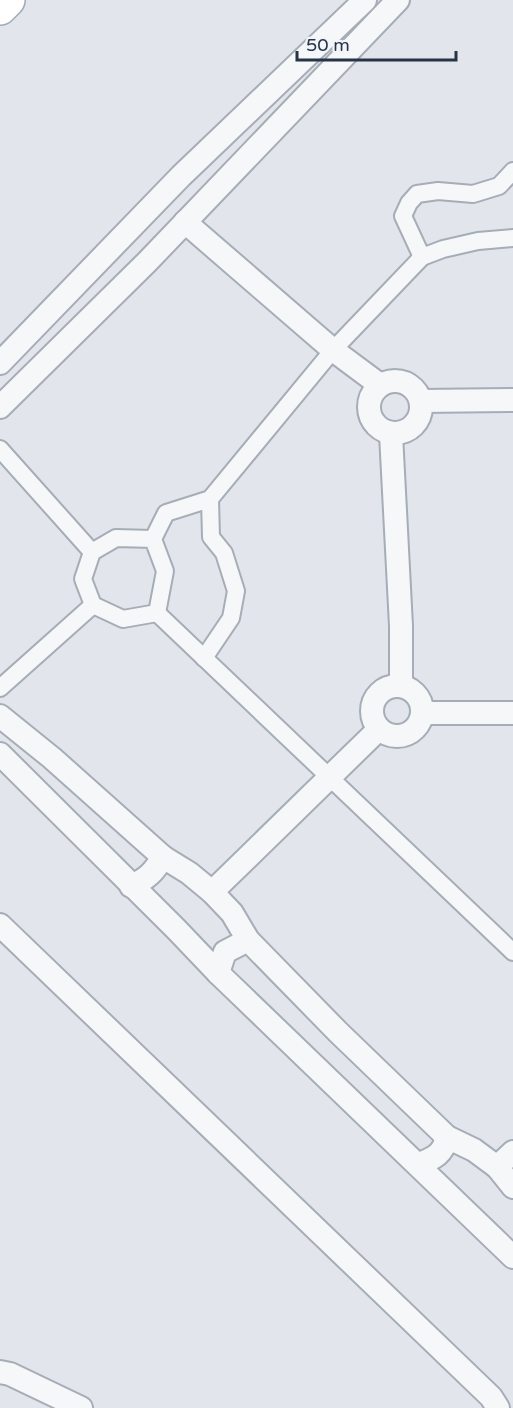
<svg xmlns="http://www.w3.org/2000/svg" width="513" height="1408" viewBox="0 0 513 1408" font-family="'Varela Round',sans-serif">
<style>
.lines{fill:none;stroke-linecap:round;stroke-linejoin:round}
.pedestrian-casing{stroke:#a6adb7;stroke-width:20}
.minor-casing{stroke:#a6adb7;stroke-width:26}
.primary-casing{stroke:#9faab9;stroke-width:36}
.pedestrian{stroke:#f5f7f9;stroke-width:16}
.minor{stroke:#f5f7f9;stroke-width:22}
.primary{stroke:#fff;stroke-width:33}
</style>
<rect width="100%" height="100%" fill="#e2e6ec"/>
<g class="lines">
<g class="pedestrian-casing">
<g id="pedestrian">
<path d="M 513,171 L 499,186 L 473,194 L 438,191 L 417,194 L 409,203 L 403,216 L 422,257 L 443,249 L 478,241 L 513,238"/>
<path d="M 0,449 L 92,552"/>
<path d="M 116,538 L 153,539 L 165,571 L 157,613 L 123,619 L 93,605 L 83,579 L 92,552 Z"/>
<path d="M 153,539 L 166,513 L 210,499 L 333,350 L 422,257"/>
<path d="M 157,613 L 513,952"/>
<path d="M 204,658 L 231,618 L 236,591 L 224,553 L 211,537 L 210,499"/>
<path d="M 0,688 L 93,605"/>
</g>
</g>
<g class="minor-casing">
<g id="minor">
<path d="M 185,222 L 333,350 L 380,385"/>
<path d="M 0,363 L 181,176 L 365,0"/>
<circle cx="395" cy="407" r="26"/>
<path d="M 421,401 L 513,400"/>
<path d="M 0,407 L 147,262 L 398,0"/>
<path d="M 391,434 L 401,626 L 401,685"/>
<circle cx="397" cy="711" r="25"/>
<path d="M 423,713 L 513,713"/>
<path d="M 0,716 L 52,758 L 163,857 L 189,873 L 212,892 L 232,913 L 248,940 L 338,1032 L 447,1137 L 474,1150 L 497,1167 L 513,1187"/>
<path d="M 0,754 L 176,929 L 218,973 L 513,1257"/>
<path d="M 131,886 C 147,879 154,872 163,857"/>
<path d="M 212,892 L 379,729"/>
<path d="M 0,925 L 491,1397 L 498,1408"/>
<path d="M 218,973 L 225,952 L 248,940"/>
<path d="M 419,1164 C 435,1158 443,1154 447,1137"/>
<path d="M 497,1167 L 513,1152"/>
<path d="M 0,1372 L 10,1374 L 81,1408"/>
</g>
</g>
<g class="primary-casing">
<path id="primary" d="M 0,8 L 8,0"/>
</g>
<use href="#pedestrian" class="pedestrian"/>
<use href="#minor" class="minor"/>
<use href="#primary" class="primary"/>
</g>
<path d="M297 51v9h159v-9" fill="none" stroke="#273346" stroke-width="3"/>
<text x="306" y="51" font-size="18" fill="#273346" stroke="#f2f5f9" stroke-width="4.5" paint-order="stroke">50 m</text>
</svg>
